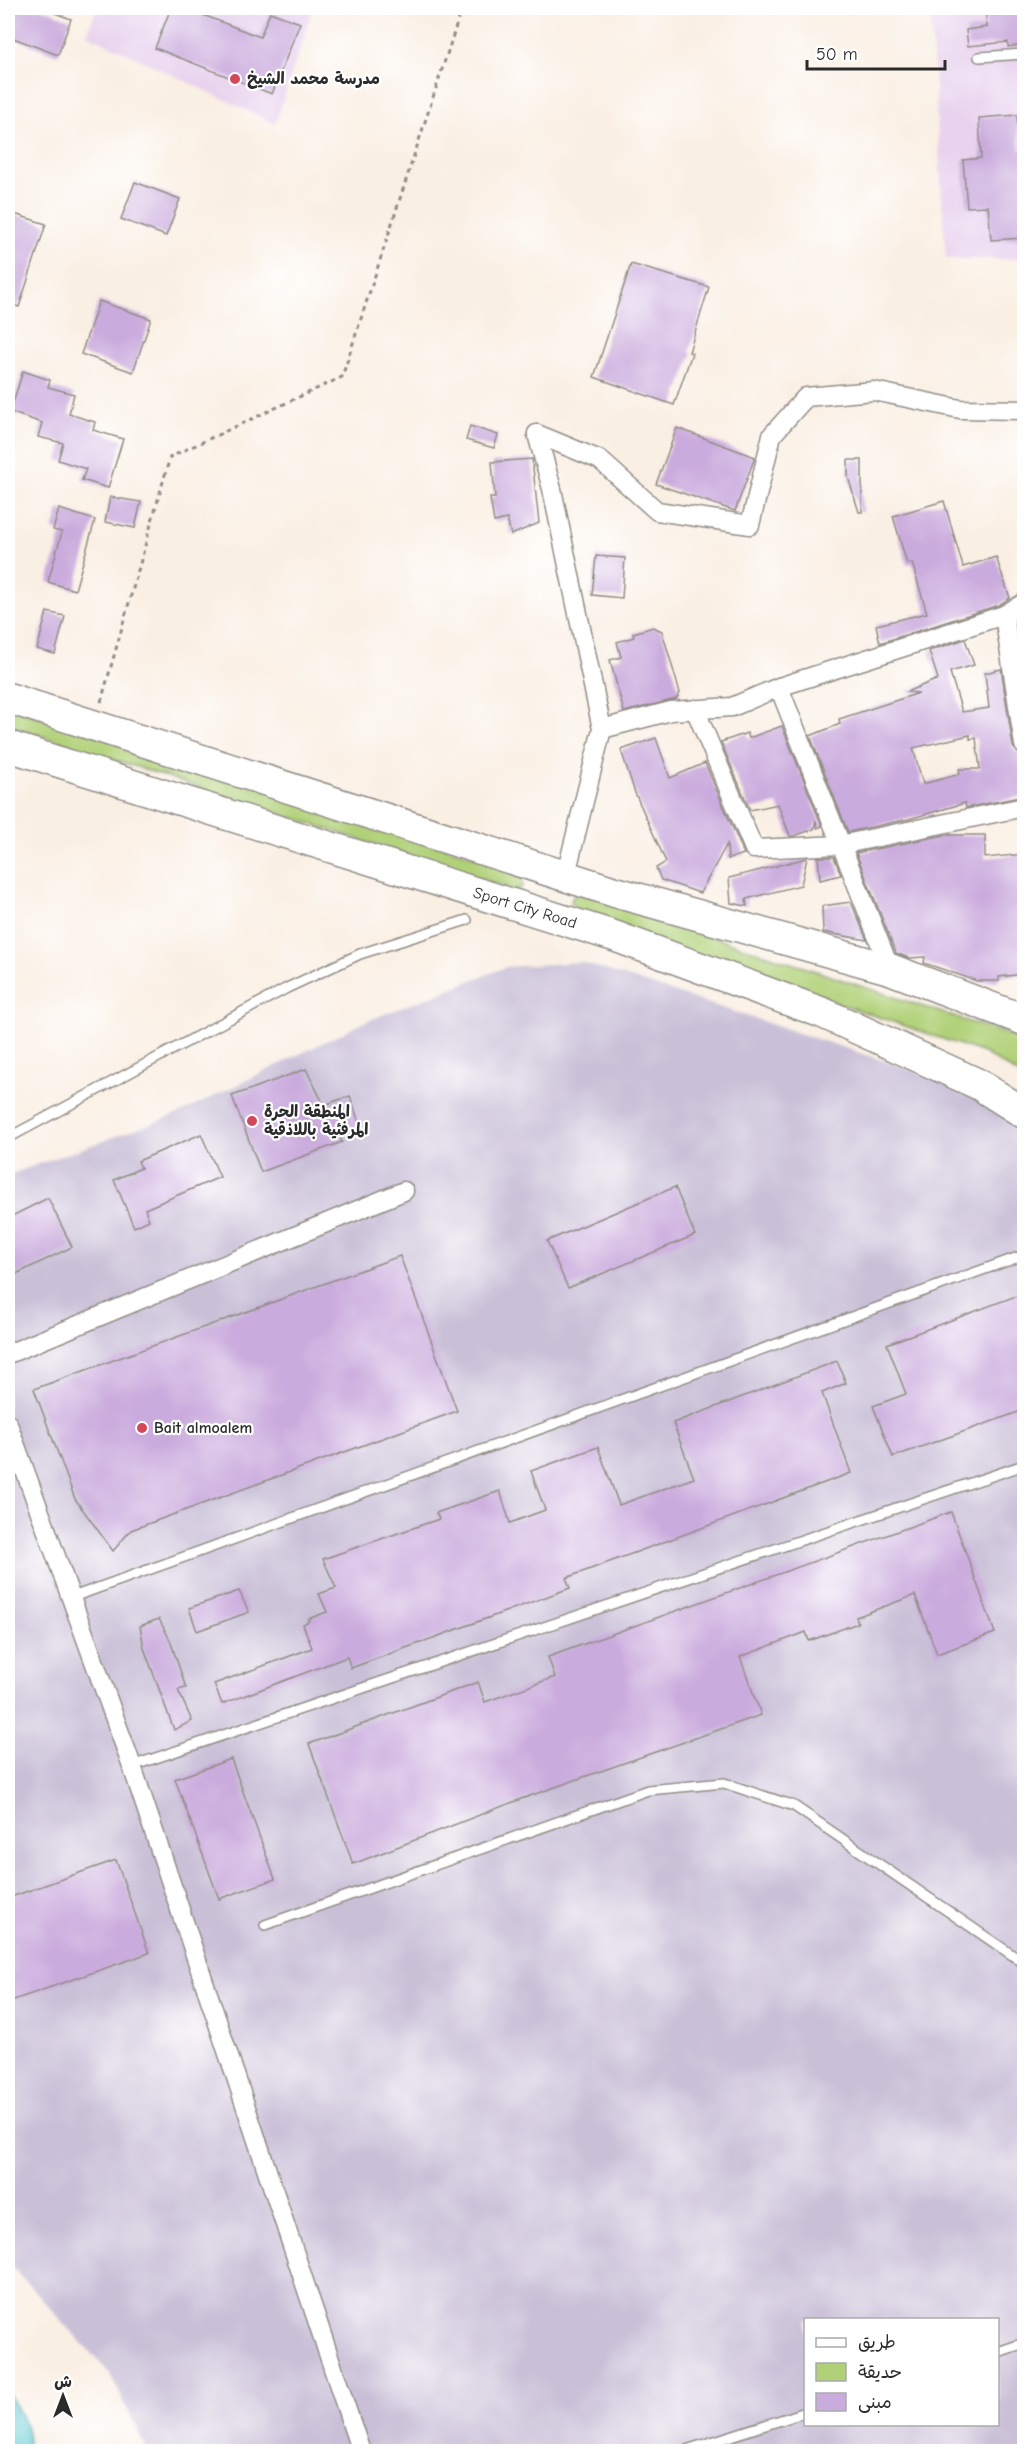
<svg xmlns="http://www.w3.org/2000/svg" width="1032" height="2459" viewBox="0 0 1032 2459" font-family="'Comic Neue','Playpen Sans Arabic',sans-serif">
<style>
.built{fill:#e8d2ee}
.industrial{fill:#c9bfd7;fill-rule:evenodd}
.green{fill:#b1d178;stroke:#6e7e52;stroke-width:1.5}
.water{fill:#5cc9d3;stroke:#447a7f;stroke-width:1.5}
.building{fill:#caabdd;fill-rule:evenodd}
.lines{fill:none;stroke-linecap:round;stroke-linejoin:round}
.service-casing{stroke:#928d87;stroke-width:12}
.minor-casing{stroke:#928d87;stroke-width:21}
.primary-casing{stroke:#928d87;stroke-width:33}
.path{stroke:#928d87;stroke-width:3;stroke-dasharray:4.5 4.5;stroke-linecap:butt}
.service{stroke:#fff;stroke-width:9}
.minor{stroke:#fff;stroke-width:18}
.primary{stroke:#fff;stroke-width:30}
.poi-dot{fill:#d1495b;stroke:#fff;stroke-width:2}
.labels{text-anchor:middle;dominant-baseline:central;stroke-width:4.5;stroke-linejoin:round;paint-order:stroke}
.poi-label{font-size:16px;font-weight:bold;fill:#2b2b2b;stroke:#fff;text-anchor:start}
.street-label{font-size:16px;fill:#2b2b2b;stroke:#fff}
</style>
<rect width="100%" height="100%" fill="#fff"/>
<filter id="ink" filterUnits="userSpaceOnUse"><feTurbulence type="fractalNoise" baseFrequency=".0167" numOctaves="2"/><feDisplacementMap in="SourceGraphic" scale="12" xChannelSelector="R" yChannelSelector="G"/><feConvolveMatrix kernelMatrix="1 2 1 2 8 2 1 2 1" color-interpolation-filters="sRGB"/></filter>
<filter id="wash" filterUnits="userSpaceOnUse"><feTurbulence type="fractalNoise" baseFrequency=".008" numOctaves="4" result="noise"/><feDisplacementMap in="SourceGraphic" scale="24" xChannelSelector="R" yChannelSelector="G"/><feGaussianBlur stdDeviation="1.35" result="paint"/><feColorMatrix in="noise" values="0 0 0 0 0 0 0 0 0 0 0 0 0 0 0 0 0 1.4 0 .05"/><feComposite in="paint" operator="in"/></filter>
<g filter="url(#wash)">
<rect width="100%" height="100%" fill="#faefe3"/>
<g class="built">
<path d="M 97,8 L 313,8 L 275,124 L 87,34 Z"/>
<path d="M 934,8 L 1024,8 L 1024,259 L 946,259 L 930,12 Z"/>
</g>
<path class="industrial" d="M 581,962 L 967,1088 L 1024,1130 L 1024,2451 L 148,2451 L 110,2374 L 8,2262 L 8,1175 L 178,1114 L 367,1021 L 506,967 ZM 806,2320 L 998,2320 L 998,2424 L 806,2424 Z"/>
<g class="green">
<path d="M 8,707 L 520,871 L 523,885 L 520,889 L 514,890 L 8,725 Z"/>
<path d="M 580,893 L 1024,1040 L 1024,1078 L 984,1053 L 580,915 L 571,902 L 573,896 Z"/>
</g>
<path class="water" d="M 8,2393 C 19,2410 32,2431 27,2451 L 8,2451 Z"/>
<g id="blocks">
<g class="building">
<path d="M 8,8 L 41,8 L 71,19 L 58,55 L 8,36 Z"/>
<path d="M 171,8 L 185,8 L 260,37 L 270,12 L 300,23 L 272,94 L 155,48 Z"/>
<path d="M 985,8 L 1024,8 L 1024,45 L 1008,47 L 1008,42 L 968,46 L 966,30 L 987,27 Z"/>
<path d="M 1017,115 L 1019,149 L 1024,149 L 1024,238 L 991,240 L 988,206 L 967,207 L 963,160 L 981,158 L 979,118 Z"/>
<path d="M 135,182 L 180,199 L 166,236 L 121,219 Z"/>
<path d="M 8,212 L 46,224 L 19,307 L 8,303 Z"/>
<path d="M 631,264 L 709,287 L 689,352 L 692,353 L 674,405 L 594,377 Z"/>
<path d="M 99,301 L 151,319 L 133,372 L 81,354 Z"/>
<path d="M 23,371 L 50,380 L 48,387 L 74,394 L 69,414 L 95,422 L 93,430 L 123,439 L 108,488 L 82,480 L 86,469 L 58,460 L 63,443 L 38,437 L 42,423 L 10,412 Z"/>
<path d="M 470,426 L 498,435 L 494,448 L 466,440 Z"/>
<path d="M 677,428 L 755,457 L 735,511 L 656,484 Z"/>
<path d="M 532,459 L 539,523 L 511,535 L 507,519 L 494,522 L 490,498 L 495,498 L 492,462 Z"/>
<path d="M 848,460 L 862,460 L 862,512 L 859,512 L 848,477 Z"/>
<path d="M 110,497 L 141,502 L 135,528 L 105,522 Z"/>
<path d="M 944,501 L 963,567 L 996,557 L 1010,598 L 999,605 L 880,643 L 876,625 L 927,613 L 912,563 L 907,564 L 893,516 Z"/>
<path d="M 59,509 L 95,520 L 75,590 L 48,582 L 62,532 L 53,530 Z"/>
<path d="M 596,556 L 625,558 L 622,598 L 592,595 Z"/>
<path d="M 47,612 L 65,616 L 55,654 L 37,649 Z"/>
<path d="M 653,627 L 662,631 L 680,693 L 676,699 L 624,712 L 610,660 L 621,657 L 617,642 L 634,637 L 633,633 Z"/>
<path d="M 965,639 L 974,665 L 950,672 L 962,712 L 989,708 L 985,673 L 1001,669 L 1013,747 L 1020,755 L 1024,796 L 966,808 L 965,803 L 909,819 L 848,832 L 810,736 L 840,724 L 839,719 L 919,693 L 906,692 L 938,679 L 929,651 ZM 970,735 L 970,739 L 976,738 L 980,769 L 959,769 L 960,774 L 923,784 L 913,748 Z"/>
<path d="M 782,726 L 822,826 L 817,828 L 816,821 L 814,829 L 794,836 L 790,836 L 778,804 L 750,810 L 721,742 L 747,733 L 749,738 Z"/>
<path d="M 656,738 L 670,778 L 705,763 L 744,854 L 728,859 L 727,844 L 700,893 L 661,880 L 656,868 L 666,862 L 635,793 L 621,750 Z"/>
<path d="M 945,835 L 985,835 L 985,858 L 1024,854 L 1024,974 L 999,977 L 999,981 L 977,981 L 924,963 L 925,957 L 909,958 L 896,953 L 856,853 Z"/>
<path d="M 818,857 L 834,857 L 841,875 L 820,880 Z"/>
<path d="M 807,858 L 801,885 L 746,899 L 747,906 L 731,903 L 729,878 Z"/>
<path d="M 851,902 L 867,940 L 823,932 L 822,906 Z"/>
<path d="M 306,1069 L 324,1105 L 350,1096 L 362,1131 L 340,1138 L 342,1142 L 261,1172 L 232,1096 Z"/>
<path d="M 201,1134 L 220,1177 L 145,1209 L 149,1220 L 134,1227 L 114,1180 L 141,1168 L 138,1161 Z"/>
<path d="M 675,1187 L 695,1235 L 568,1288 L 547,1241 Z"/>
<path d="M 48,1198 L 72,1247 L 12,1276 L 8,1267 L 8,1218 Z"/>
<path d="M 400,1256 L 457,1411 L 131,1530 L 113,1551 L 75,1499 L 34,1389 Z"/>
<path d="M 1024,1293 L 1024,1410 L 893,1457 L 873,1406 L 906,1394 L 887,1344 Z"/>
<path d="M 837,1361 L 846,1383 L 822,1393 L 851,1473 L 566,1578 L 570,1588 L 351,1668 L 347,1657 L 222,1704 L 214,1684 L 312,1648 L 303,1624 L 309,1621 L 308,1619 L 327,1612 L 319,1594 L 336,1588 L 323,1559 L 439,1519 L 436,1513 L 500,1491 L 510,1523 L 545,1510 L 531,1471 L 598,1447 L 619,1505 L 694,1478 L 673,1423 Z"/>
<path d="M 951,1512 L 995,1633 L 937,1654 L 915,1595 L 856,1617 L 858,1623 L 809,1641 L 806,1632 L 740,1657 L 761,1715 L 521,1799 L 353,1864 L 309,1744 L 478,1682 L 485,1702 L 555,1677 L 548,1657 Z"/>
<path d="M 239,1591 L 249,1612 L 197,1631 L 189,1608 Z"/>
<path d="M 159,1619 L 170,1640 L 186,1688 L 178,1690 L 192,1721 L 174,1730 L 144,1648 L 140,1626 Z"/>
<path d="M 231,1759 L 275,1879 L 219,1899 L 175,1779 Z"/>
<path d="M 116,1860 L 149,1953 L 8,2002 L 8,1898 Z"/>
</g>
</g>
</g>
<g filter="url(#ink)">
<use href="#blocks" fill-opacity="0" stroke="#928d87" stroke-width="1.5"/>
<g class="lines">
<g class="service-casing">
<g id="service">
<path d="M 979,57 L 1024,54"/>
<path d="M 8,1138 L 287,988 L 360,954 L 467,920"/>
<path d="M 70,1598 L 1024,1255"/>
<path d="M 132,1766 L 1024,1465"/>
<path d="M 265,1925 L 648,1790 L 724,1783 L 794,1806 L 1024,1963"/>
<path d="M 998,2352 L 1024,2343"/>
<path d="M 680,2452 L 806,2412"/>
</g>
</g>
<g class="minor-casing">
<g id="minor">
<path d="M 537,434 L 600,460 L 657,511 L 750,525 L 772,435 L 806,397 L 874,391 L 960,409 L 1024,410"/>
<path d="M 537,434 L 552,489 L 602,729 L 566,874"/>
<path d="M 1004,615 L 1024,745"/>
<path d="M 779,687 L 890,969"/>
<path d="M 695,709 L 754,849 L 840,845 L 1024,807"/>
<path d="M 602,729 L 671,711 L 732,707 L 779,687 L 1004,615 L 1024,603"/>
<path d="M 8,1354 L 404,1191"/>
<path d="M 8,1424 L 132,1766 L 361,2452"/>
</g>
</g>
<g class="primary-casing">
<g id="primary">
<path d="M 8,698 L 615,892 L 890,969 L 1024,1020"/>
<path d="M 8,746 L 614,936 L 823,1013 L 978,1084 L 1024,1113"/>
</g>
</g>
<path class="path" d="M 101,702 L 170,457 L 342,377 L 462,8"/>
<use href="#service" class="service"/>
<use href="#minor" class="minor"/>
<use href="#primary" class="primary"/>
</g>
</g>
<g class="poi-dot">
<circle cx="235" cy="79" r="6"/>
<circle cx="252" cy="1121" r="6"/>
<circle cx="142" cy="1428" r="6"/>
</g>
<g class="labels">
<g class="poi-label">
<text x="247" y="79">مدرسة محمد الشيخ</text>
<text x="264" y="1112">المنطقة الحرة<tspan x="264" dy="18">المرفئية باللاذقية</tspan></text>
<text x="154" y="1428">Bait almoalem</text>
</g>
<g class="street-label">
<text transform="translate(525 908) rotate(17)">Sport City Road</text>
</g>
</g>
<rect width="1032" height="2459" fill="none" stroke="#fff" stroke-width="30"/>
<rect x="804" y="2318" width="195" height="108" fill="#ffffff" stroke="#aaaaaa" stroke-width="1.5"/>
<rect x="816" y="2338" width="30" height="9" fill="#ffffff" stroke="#aaaaaa" stroke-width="1.5"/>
<text x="858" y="2348" font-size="18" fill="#2b2b2b">طريق</text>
<rect x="816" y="2363" width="30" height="18" fill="#b1d178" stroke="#aaaaaa" stroke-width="1.5"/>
<text x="858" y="2378" font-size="18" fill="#2b2b2b">حديقة</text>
<rect x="816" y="2393" width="30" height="18" fill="#caabdd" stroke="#aaaaaa" stroke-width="1.5"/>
<text x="858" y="2408" font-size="18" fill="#2b2b2b">مبنى</text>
<g transform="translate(63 2396)" stroke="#ffffff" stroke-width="4.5" paint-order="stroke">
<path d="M0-4.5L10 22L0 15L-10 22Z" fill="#2b2b2b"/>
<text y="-9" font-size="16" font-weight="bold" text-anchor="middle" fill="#2b2b2b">ش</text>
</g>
<path d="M807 60v9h138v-9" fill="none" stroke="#2b2b2b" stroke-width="3"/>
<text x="816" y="60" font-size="18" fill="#2b2b2b" stroke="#ffffff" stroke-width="4.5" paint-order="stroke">50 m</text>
</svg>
